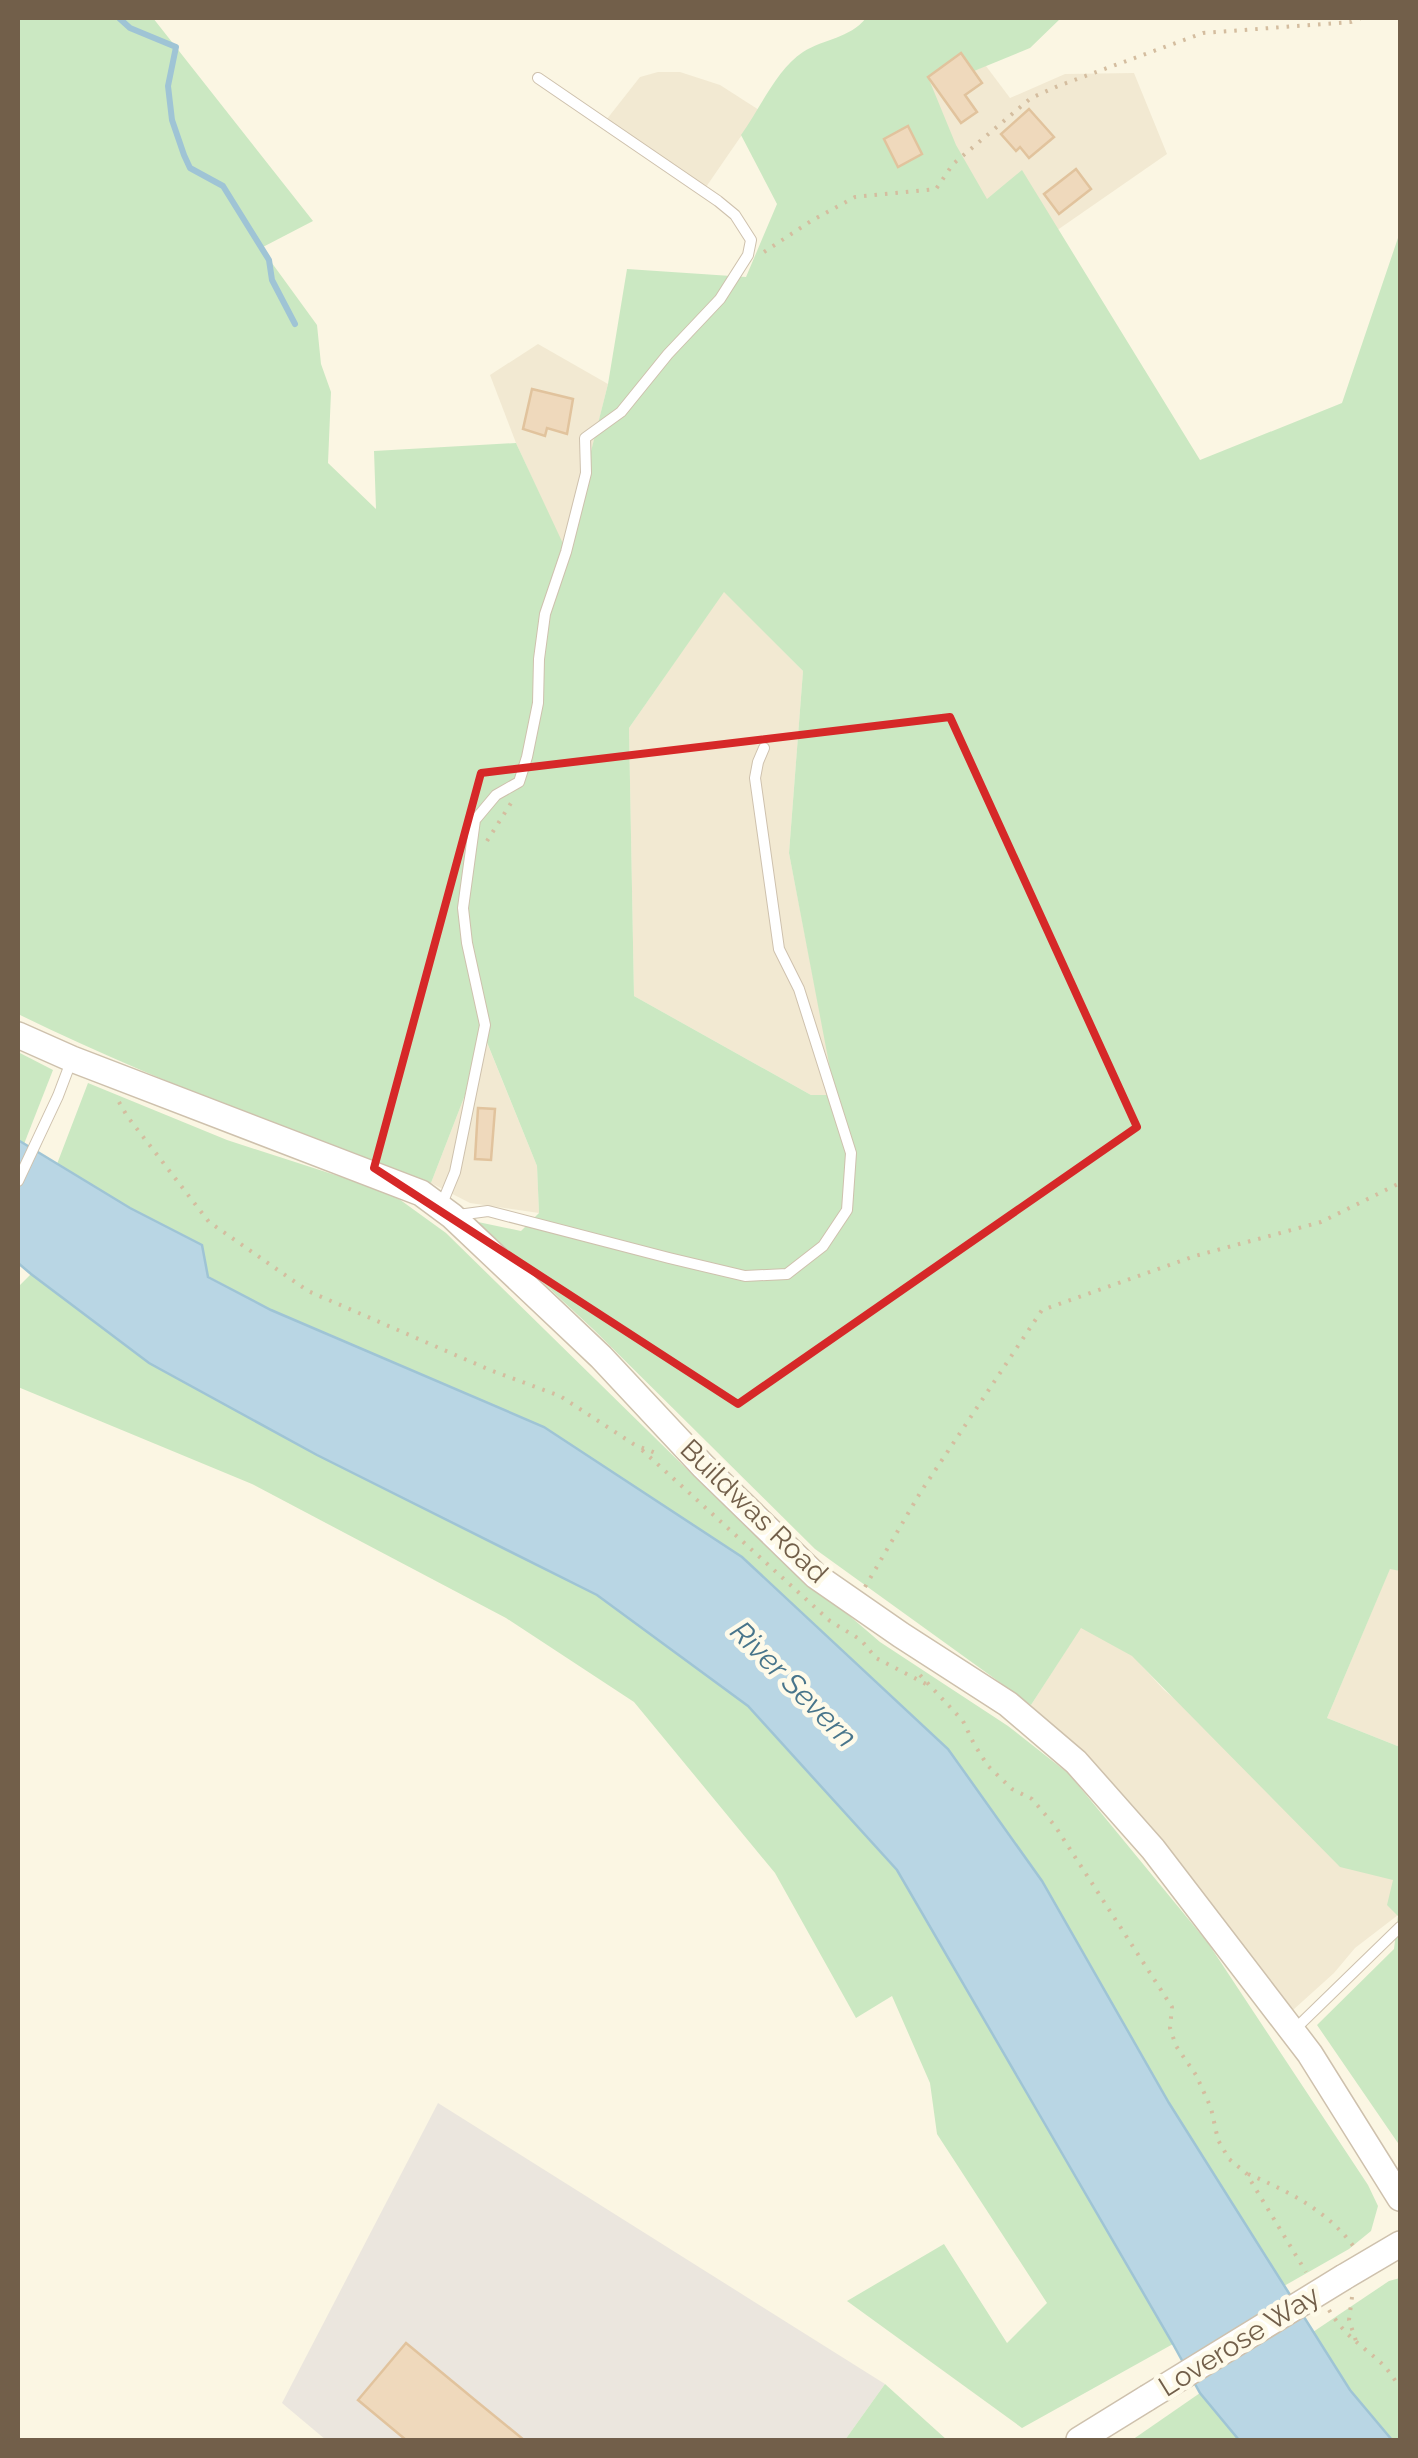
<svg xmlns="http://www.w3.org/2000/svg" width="1418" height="2458" viewBox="0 0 1418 2458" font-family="Raleway,sans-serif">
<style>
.residential{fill:#f2e9d2}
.industrial{fill:#ebe6de}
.green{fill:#cbe8c2;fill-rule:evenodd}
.water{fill:#b9d6e4;stroke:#9fc4d5;stroke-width:2.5}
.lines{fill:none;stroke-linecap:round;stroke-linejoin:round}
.stream{stroke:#9fc4d5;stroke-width:6}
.building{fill:#efd9bc;stroke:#e1c39d;stroke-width:2.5}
.service-casing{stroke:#cec1ad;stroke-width:12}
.tertiary-casing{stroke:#cec1ad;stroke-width:28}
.path{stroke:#d4bd9f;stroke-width:4;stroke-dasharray:2.5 8;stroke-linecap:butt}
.service{stroke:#fff;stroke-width:10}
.tertiary{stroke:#fff;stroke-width:25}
.tertiary-bridge-casing{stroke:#cec1ad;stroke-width:28;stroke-linecap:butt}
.tertiary-bridge{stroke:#fff;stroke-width:25}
.marked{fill:none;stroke:#d62828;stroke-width:8;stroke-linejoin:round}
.labels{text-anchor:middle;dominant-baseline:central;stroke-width:9;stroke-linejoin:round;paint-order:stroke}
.street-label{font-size:28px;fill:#725f4a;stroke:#fefae9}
.water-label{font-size:30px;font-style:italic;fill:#48758b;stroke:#fefae9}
</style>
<rect width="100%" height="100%" fill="#fbf6e3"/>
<g class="residential">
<path d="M 957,46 L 986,66 L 1010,98 L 1065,74 L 1134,73 L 1167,154 L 1030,249 L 941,218 L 900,71 Z"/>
<path d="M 658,72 L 680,72 L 720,85 L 759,110 L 706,187 L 607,119 L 640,77 Z"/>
<path d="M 538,344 L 608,384 L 566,552 L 516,443 L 490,375 Z"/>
<path d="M 724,591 L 803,671 L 789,853 L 836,1095 L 811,1095 L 634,996 L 629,728 Z"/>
<path d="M 479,1023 L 537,1166 L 539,1213 L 470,1203 L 431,1183 L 465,1095 Z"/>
<path d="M 1390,1568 L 1400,1571 L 1400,1747 L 1327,1718 Z"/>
<path d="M 1081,1627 L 1133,1656 L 1164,1690 L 1393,1880 L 1398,1915 L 1355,1948 L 1334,1973 L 1293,2010 L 1171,1855 L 1101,1772 L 1031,1705 Z"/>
</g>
<path class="industrial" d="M 438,2103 L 885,2384 L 845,2440 L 326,2440 L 282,2403 Z"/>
<g class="green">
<path d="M 18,18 L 153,18 L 313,221 L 261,248 L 317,325 L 321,364 L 331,392 L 328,463 L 376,509 L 374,451 L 516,443 L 566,550 L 608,384 L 627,269 L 746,277 L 777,204 L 741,135 C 760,109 776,70 803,52 C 825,38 849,39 866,18 L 1061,18 L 1030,48 L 974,71 L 961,54 L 928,77 L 956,145 L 987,199 L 1022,170 L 1200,460 L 1342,403 L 1400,232 L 1400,1571 L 1390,1569 L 1327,1718 L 1400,1747 L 1400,2146 L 1317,2025 L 1394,1949 L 1398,1916 L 1387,1905 L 1393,1880 L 1340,1867 L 1132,1656 L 1081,1628 L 1031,1705 L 815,1549 L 594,1330 L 478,1222 L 521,1231 L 539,1213 L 537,1166 L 480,1025 L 465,1095 L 431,1183 C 292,1132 151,1079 18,1014 ZM 724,592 L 803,671 L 789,853 L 835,1095 L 811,1095 L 634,996 L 629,728 Z"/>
<path d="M 18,1052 L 53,1070 L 24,1144 L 18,1140 Z"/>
<path d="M 88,1083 L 227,1140 L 363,1184 L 399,1199 L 446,1233 L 747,1528 L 880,1642 L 1008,1726 L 1069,1774 L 1208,1943 L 1368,2185 L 1378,2206 L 1371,2231 L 1349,2249 L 1284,2286 L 1169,2103 L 1042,1881 L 948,1749 L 742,1557 L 544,1427 L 271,1310 L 208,1276 L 202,1245 L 130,1208 L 57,1164 Z"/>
<path d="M 31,1274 L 149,1363 L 317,1455 L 597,1595 L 748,1706 L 897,1870 L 1173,2344 L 1022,2428 L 847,2301 L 944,2244 L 1007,2343 L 1047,2303 L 937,2134 L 930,2083 L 892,1996 L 856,2018 L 775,1873 L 634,1702 L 506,1618 L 252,1484 L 18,1387 L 18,1287 Z"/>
<path d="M 1400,2278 L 1400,2440 L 1392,2440 L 1350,2390 L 1313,2332 L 1389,2281 Z"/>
<path d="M 885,2384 L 947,2440 L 845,2440 Z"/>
<path d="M 1200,2393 L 1239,2440 L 1132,2440 Z"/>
</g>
<path class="water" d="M 18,1140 L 130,1208 L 202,1245 L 208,1277 L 271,1310 L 544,1427 L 742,1557 L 948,1749 L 1042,1881 L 1169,2103 L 1350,2390 L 1392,2440 L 1239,2440 L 1200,2393 L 1173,2344 L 897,1870 L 748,1706 L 597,1595 L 317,1455 L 149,1363 L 31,1274 L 18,1263 Z"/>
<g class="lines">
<path class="stream" d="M 119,18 L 130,28 L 176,47 L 168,86 L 172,120 L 184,155 L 190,168 L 223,186 L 269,260 L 272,280 L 295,324"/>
</g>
<g class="building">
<path d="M 961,53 L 982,83 L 965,95 L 977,112 L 961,123 L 928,77 Z"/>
<path d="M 1029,109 L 1054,137 L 1029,158 L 1020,147 L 1016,151 L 1001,134 Z"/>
<path d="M 908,126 L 922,154 L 898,167 L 884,139 Z"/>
<path d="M 1076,169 L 1091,189 L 1059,214 L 1044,194 Z"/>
<path d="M 532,389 L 573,399 L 567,434 L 547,428 L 545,436 L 523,429 Z"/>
<path d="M 478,1108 L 495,1109 L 491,1160 L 475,1159 Z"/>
<path d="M 406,2343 L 475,2400 L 524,2440 L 406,2440 L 358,2400 Z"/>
</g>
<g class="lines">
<g class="service-casing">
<g id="service">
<path d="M 18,1181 L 58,1096 L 72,1059"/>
<path d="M 441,1206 L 455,1172 L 485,1025 L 467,943 L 463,908 L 475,820 L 496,795 L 519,782 L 527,757 L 538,703 L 539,659 L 545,614 L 566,552 L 586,473 L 585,438 L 621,412 L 668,354 L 720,299 L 748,255 L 751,240 L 735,215 L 718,201 L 538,78"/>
<path d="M 458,1215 L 488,1211 L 669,1258 L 745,1276 L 787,1274 L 823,1246 L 847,1210 L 851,1153 L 799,989 L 779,949 L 755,778 L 758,762 L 764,748"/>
<path d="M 1293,2031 L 1400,1927"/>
</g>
</g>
<g class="tertiary-casing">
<g id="tertiary">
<path d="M 18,1035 L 72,1059 L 421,1193 L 452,1216 L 601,1357 L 703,1466 L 816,1576 L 901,1635 L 1008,1704 L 1076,1762 L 1153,1849 L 1310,2054 L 1400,2198"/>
<path d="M 1344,2277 L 1400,2244"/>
<path d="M 1079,2440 L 1147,2398"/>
</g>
</g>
<g class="path">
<path d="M 764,252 L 811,221 L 855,197 L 936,189 L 953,164 L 1031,98 L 1058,86 L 1203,33 L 1351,22 L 1361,18"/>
<path d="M 487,841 L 511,803"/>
<path d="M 119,1102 L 127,1116 L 209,1222 L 308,1291 L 490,1370 L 560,1396 L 635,1445 L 661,1455"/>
<path d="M 642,1450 L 830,1621 L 861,1640 L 876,1658 L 926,1684"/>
<path d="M 865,1587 L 920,1493 L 1042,1310 L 1195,1256 L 1321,1222 L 1400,1183"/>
<path d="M 920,1675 L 963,1721 L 974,1744 L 988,1766 L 1012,1789 L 1032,1799 L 1055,1826 L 1172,2007 L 1170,2028 L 1176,2046 L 1196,2075 L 1211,2108 L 1218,2140 L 1229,2159 L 1246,2173 L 1306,2272"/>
<path d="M 1248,2174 C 1288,2191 1328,2211 1354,2247"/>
<path d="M 1352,2297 L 1349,2320 L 1356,2341"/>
<path d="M 1329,2310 C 1345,2336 1359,2343 1380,2362 C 1388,2369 1394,2379 1400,2387"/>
</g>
<use href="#service" class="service"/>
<use href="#tertiary" class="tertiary"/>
<g class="tertiary-bridge-casing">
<path id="tertiary-bridge" d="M 1147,2398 L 1344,2277"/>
</g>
<use href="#tertiary-bridge" class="tertiary-bridge"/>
</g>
<path class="marked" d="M 950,717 L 1137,1127 L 738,1404 L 374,1168 L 481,773 Z"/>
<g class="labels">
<g class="street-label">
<text transform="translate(754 1511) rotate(44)">Buildwas Road</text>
<text transform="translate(1239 2341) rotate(-32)">Loverose Way</text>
</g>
<g class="water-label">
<text transform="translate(794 1684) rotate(45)">River Severn</text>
</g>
</g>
<rect width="1418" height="2458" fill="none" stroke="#725f4a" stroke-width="40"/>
</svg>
